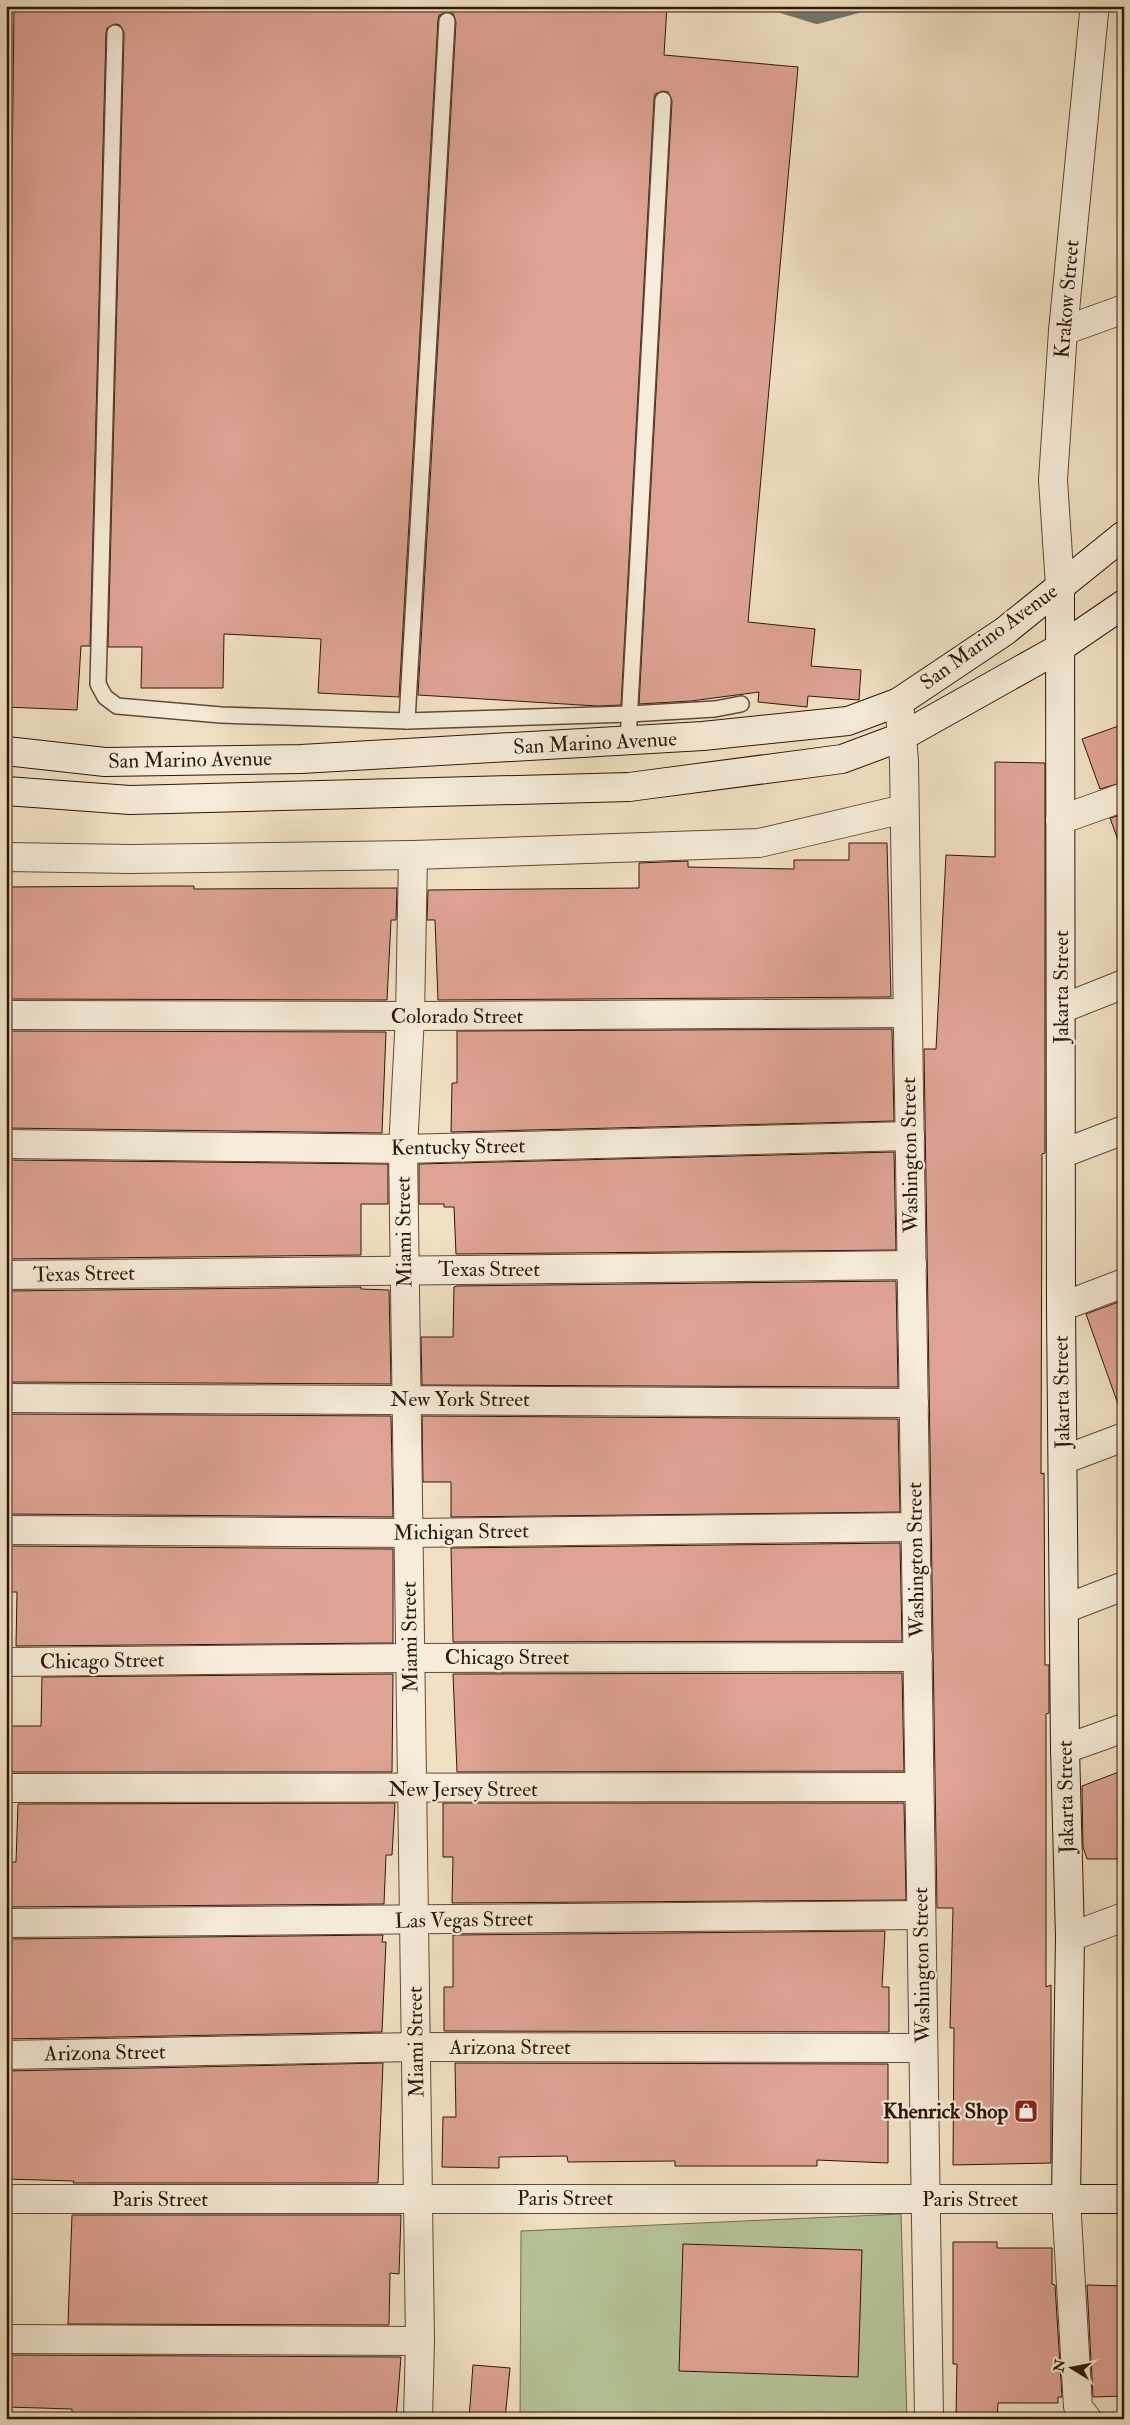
<svg xmlns="http://www.w3.org/2000/svg" width="1130" height="2425" viewBox="0 0 1130 2425" font-family="'IM FELL Double Pica',serif">
<style>
.green{fill:#b5c498;stroke:#726e50}
.lines{fill:none;stroke-linecap:round;stroke-linejoin:round}
.stream{stroke:#707a73;stroke-width:12}
.building{fill:#dea395;stroke:#2f1709}
.lane-casing{stroke:#604a38;stroke-width:18}
.street-casing{stroke:#604a38;stroke-width:30}
.secondary-casing{stroke:#2f1709;stroke-width:30}
.lane{stroke:#f6ecd9;stroke-width:15}
.street{stroke:#f6ecd9;stroke-width:28}
.secondary{stroke:#f6ecd9;stroke-width:28}
.labels{text-anchor:middle;dominant-baseline:central;stroke-width:4.5;stroke-linejoin:round;paint-order:stroke}
.street-label{font-size:21px;fill:#2f1709;stroke:#f6ecd9}
.poi-label{font-size:21px;font-weight:bold;fill:#2f1709;stroke:#f6ecd9;text-anchor:end}
</style>
<rect width="100%" height="100%" fill="#f1e1c4"/>
<filter id="stains"><feTurbulence type="fractalNoise" baseFrequency=".004" numOctaves="4"/><feColorMatrix values="0 0 0 0 .2 0 0 0 0 .09 0 0 0 0 .02 0 0 0 .5 -.17"/></filter>
<radialGradient id="worn" r=".72"><stop offset=".6" stop-color="#630" stop-opacity="0"/><stop offset="1" stop-color="#630" stop-opacity=".3"/></radialGradient>
<path class="green" d="M 901,2214 L 907,2419 L 520,2419 L 521,2231 Z"/>
<g class="lines">
<path class="stream" d="M 778,6 L 817,18 L 862,6"/>
</g>
<g class="building">
<path d="M 14,6 L 667,6 L 664,55 L 798,67 L 748,622 L 815,629 L 811,666 L 861,670 L 859,700 L 808,696 L 807,707 L 758,702 L 759,692 L 691,701 L 639,704 L 672,101 L 668,92 L 663,91 L 655,94 L 654,99 L 621,705 L 597,706 L 418,695 L 456,22 L 453,13 L 447,12 L 439,15 L 438,20 L 399,697 L 318,693 L 321,639 L 224,634 L 223,688 L 141,688 L 142,647 L 108,647 L 124,33 L 120,25 L 115,24 L 107,28 L 106,33 L 90,646 L 81,646 L 77,710 L 6,707 Z"/>
<path d="M 1124,724 L 1124,782 L 1100,789 L 1082,739 Z"/>
<path d="M 995,762 L 1045,763 L 1045,1153 L 1042,1154 L 1041,1474 L 1044,1473 L 1045,1665 L 1049,1665 L 1049,1713 L 1046,1714 L 1046,1987 L 1051,1985 L 1051,2163 L 953,2165 L 954,2028 L 950,2028 L 953,1908 L 937,1908 L 924,1049 L 936,1049 L 946,855 L 995,857 Z"/>
<path d="M 1124,814 L 1124,843 L 1119,843 L 1110,818 Z"/>
<path d="M 849,843 L 887,843 L 891,997 L 438,1000 L 435,920 L 427,920 L 428,890 L 639,888 L 639,863 L 688,861 L 688,867 L 794,869 L 794,860 L 849,860 Z"/>
<path d="M 162,886 L 194,886 L 194,889 L 397,888 L 396,920 L 391,920 L 387,1000 L 6,999 L 6,887 Z"/>
<path d="M 892,1029 L 894,1121 L 451,1132 L 452,1083 L 457,1083 L 457,1031 Z"/>
<path d="M 6,1031 L 386,1032 L 382,1133 L 6,1128 Z"/>
<path d="M 894,1152 L 896,1250 L 456,1254 L 454,1207 L 444,1207 L 444,1204 L 419,1204 L 419,1164 Z"/>
<path d="M 6,1160 L 388,1164 L 388,1204 L 361,1204 L 361,1255 L 6,1259 Z"/>
<path d="M 896,1281 L 898,1387 L 422,1385 L 421,1337 L 453,1337 L 454,1287 L 457,1286 Z"/>
<path d="M 361,1287 L 361,1289 L 389,1290 L 391,1384 L 6,1382 L 6,1291 Z"/>
<path d="M 1124,1300 L 1124,1406 L 1119,1407 L 1086,1314 Z"/>
<path d="M 6,1414 L 391,1416 L 393,1517 L 6,1514 Z"/>
<path d="M 422,1416 L 898,1419 L 900,1512 L 451,1517 L 451,1482 L 423,1482 Z"/>
<path d="M 900,1543 L 902,1641 L 453,1642 L 451,1548 Z"/>
<path d="M 6,1546 L 393,1549 L 393,1643 L 16,1646 L 17,1592 L 6,1592 Z"/>
<path d="M 902,1673 L 904,1771 L 457,1772 L 453,1674 Z"/>
<path d="M 393,1674 L 392,1772 L 7,1772 L 8,1726 L 41,1726 L 42,1677 Z"/>
<path d="M 1124,1770 L 1124,1859 L 1087,1859 L 1083,1847 L 1082,1786 Z"/>
<path d="M 395,1803 L 392,1855 L 386,1855 L 384,1904 L 6,1907 L 6,1862 L 16,1862 L 18,1804 Z"/>
<path d="M 443,1803 L 904,1803 L 906,1900 L 452,1903 L 453,1857 L 443,1857 Z"/>
<path d="M 885,1931 L 882,1987 L 889,1987 L 889,2032 L 444,2031 L 444,1987 L 453,1987 L 453,1935 Z"/>
<path d="M 383,1935 L 382,1942 L 386,1942 L 382,2032 L 6,2039 L 6,1939 Z"/>
<path d="M 383,2063 L 378,2183 L 73,2183 L 74,2181 L 6,2179 L 6,2071 Z"/>
<path d="M 455,2063 L 888,2064 L 888,2163 L 817,2160 L 817,2166 L 675,2166 L 675,2161 L 568,2162 L 567,2156 L 499,2157 L 499,2168 L 442,2167 L 443,2117 L 456,2117 Z"/>
<path d="M 72,2215 L 401,2215 L 399,2274 L 390,2273 L 389,2325 L 68,2324 Z"/>
<path d="M 953,2242 L 997,2242 L 997,2248 L 1052,2248 L 1052,2284 L 1055,2285 L 1062,2397 L 1058,2397 L 1058,2403 L 998,2403 L 997,2419 L 956,2419 L 957,2364 L 953,2364 Z"/>
<path d="M 683,2244 L 862,2250 L 858,2377 L 679,2371 Z"/>
<path d="M 1087,2285 L 1124,2286 L 1124,2396 L 1093,2397 Z"/>
<path d="M 9,2355 L 401,2357 L 396,2419 L 72,2419 L 72,2409 L 7,2407 Z"/>
<path d="M 473,2365 L 510,2368 L 505,2419 L 469,2419 Z"/>
</g>
<g class="lines">
<g class="lane-casing">
<g id="lane">
<path d="M 115,33 L 98,684 L 105,697 L 117,706 L 221,715 L 407,721 L 629,714 L 715,709 L 741,704"/>
<path d="M 407,721 L 447,21"/>
<path d="M 628,741 L 663,100"/>
</g>
</g>
<g class="street-casing">
<g id="street">
<path d="M 1063,331 L 1124,309"/>
<path d="M 1060,586 L 1053,480 L 1063,331 L 1094,13"/>
<path d="M 899,702 L 904,761 L 929,2419"/>
<path d="M 1060,820 L 1124,797"/>
<path d="M 413,855 L 410,1016 L 403,1149 L 420,2341 L 418,2419"/>
<path d="M 6,857 L 131,859 L 413,855 L 759,843 L 904,809"/>
<path d="M 1061,1009 L 1124,984"/>
<path d="M 6,1015 L 410,1016 L 907,1013"/>
<path d="M 6,1144 L 403,1149 L 910,1136"/>
<path d="M 1061,1154 L 1124,1130"/>
<path d="M 6,1275 L 912,1265"/>
<path d="M 1061,1307 L 1124,1283"/>
<path d="M 6,1398 L 914,1403"/>
<path d="M 1063,1460 L 1124,1437"/>
<path d="M 6,1530 L 409,1533 L 915,1527"/>
<path d="M 1064,1609 L 1124,1586"/>
<path d="M 6,1662 L 411,1658 L 918,1657"/>
<path d="M 1065,1749 L 1124,1728"/>
<path d="M 6,1788 L 919,1787"/>
<path d="M 6,1923 L 921,1915"/>
<path d="M 1070,1937 L 1124,1917"/>
<path d="M 6,2055 L 416,2047 L 923,2048"/>
<path d="M 6,2199 L 1066,2199 L 1078,2407 L 1087,2419"/>
<path d="M 6,2339 L 420,2341"/>
</g>
</g>
<g class="secondary-casing">
<g id="secondary">
<path d="M 1060,586 L 1061,1307 L 1065,1749 L 1070,1937 L 1066,2199 L 1124,2199"/>
<path d="M 6,751 L 105,762 L 301,759 L 703,736 L 848,721 L 899,702 L 1005,631 L 1124,535"/>
<path d="M 6,791 L 130,800 L 629,787 L 842,759 L 901,737 L 1058,649 L 1124,604"/>
</g>
</g>
<use href="#lane" class="lane"/>
<use href="#street" class="street"/>
<use href="#secondary" class="secondary"/>
</g>
<defs>
<g id="shop-square" transform="scale(1.25)"><rect x="-9" y="-9" width="18" height="18" rx="4" fill="#8f2418" stroke="#f6ecd9"/><path d="M-5-2.5h2.3a2.7 3.5 0 0 1 5.4 0H5L5.5 6h-11ZM-1.5-2.5h3a1.5 2.3 0 0 0-3 0Z" fill="#fff"/></g>
</defs>
<g fill-rule="evenodd">
<use href="#shop-square" x="1026" y="2111"/>
</g>
<g class="labels">
<g class="street-label">
<text transform="translate(1067 299) rotate(-85)">Krakow Street</text>
<text transform="translate(989 637) rotate(-36)">San Marino Avenue</text>
<text transform="translate(595 743) rotate(-3)">San Marino Avenue</text>
<text transform="translate(190 760) rotate(-1)">San Marino Avenue</text>
<text transform="translate(1061 987) rotate(-90)">Jakarta Street</text>
<text x="457" y="1016">Colorado Street</text>
<text transform="translate(458 1147) rotate(-1)">Kentucky Street</text>
<text transform="translate(910 1155) rotate(-91)">Washington Street</text>
<text transform="translate(404 1232) rotate(-91)">Miami Street</text>
<text x="489" y="1269">Texas Street</text>
<text transform="translate(84 1274) rotate(-1)">Texas Street</text>
<text transform="translate(1062 1392) rotate(-91)">Jakarta Street</text>
<text x="460" y="1399">New York Street</text>
<text transform="translate(461 1532) rotate(-1)">Michigan Street</text>
<text transform="translate(916 1560) rotate(-91)">Washington Street</text>
<text transform="translate(410 1637) rotate(-91)">Miami Street</text>
<text x="507" y="1657">Chicago Street</text>
<text transform="translate(102 1661) rotate(-1)">Chicago Street</text>
<text x="463" y="1789">New Jersey Street</text>
<text transform="translate(1066 1797) rotate(-91)">Jakarta Street</text>
<text transform="translate(464 1920) rotate(-1)">Las Vegas Street</text>
<text transform="translate(922 1965) rotate(-91)">Washington Street</text>
<text transform="translate(416 2042) rotate(-91)">Miami Street</text>
<text x="510" y="2047">Arizona Street</text>
<text transform="translate(105 2053) rotate(-1)">Arizona Street</text>
<text x="565" y="2198">Paris Street</text>
<text x="160" y="2199">Paris Street</text>
<text x="970" y="2199">Paris Street</text>
</g>
<g class="poi-label">
<text x="1008" y="2111">Khenrick Shop</text>
</g>
</g>
<rect width="1130" height="2425" fill="none" stroke="#f1e1c4" stroke-width="25"/>
<rect x="8" y="8" width="1115" height="2410" fill="none" stroke="#2f1709" stroke-width="2.5"/>
<rect x="12" y="12" width="1105" height="2400" fill="none" stroke="#2f1709"/>
<g transform="translate(1072 2368) rotate(280)" stroke="#f6ecd9" stroke-width="4" paint-order="stroke">
<path d="M0-4L9 19L0 12L-9 19Z" fill="#2f1709"/>
<text y="-8" font-size="14" font-weight="bold" text-anchor="middle" fill="#2f1709">N</text>
</g>
<rect width="100%" height="100%" filter="url(#stains)"/>
<rect width="100%" height="100%" fill="url(#worn)"/>
</svg>
